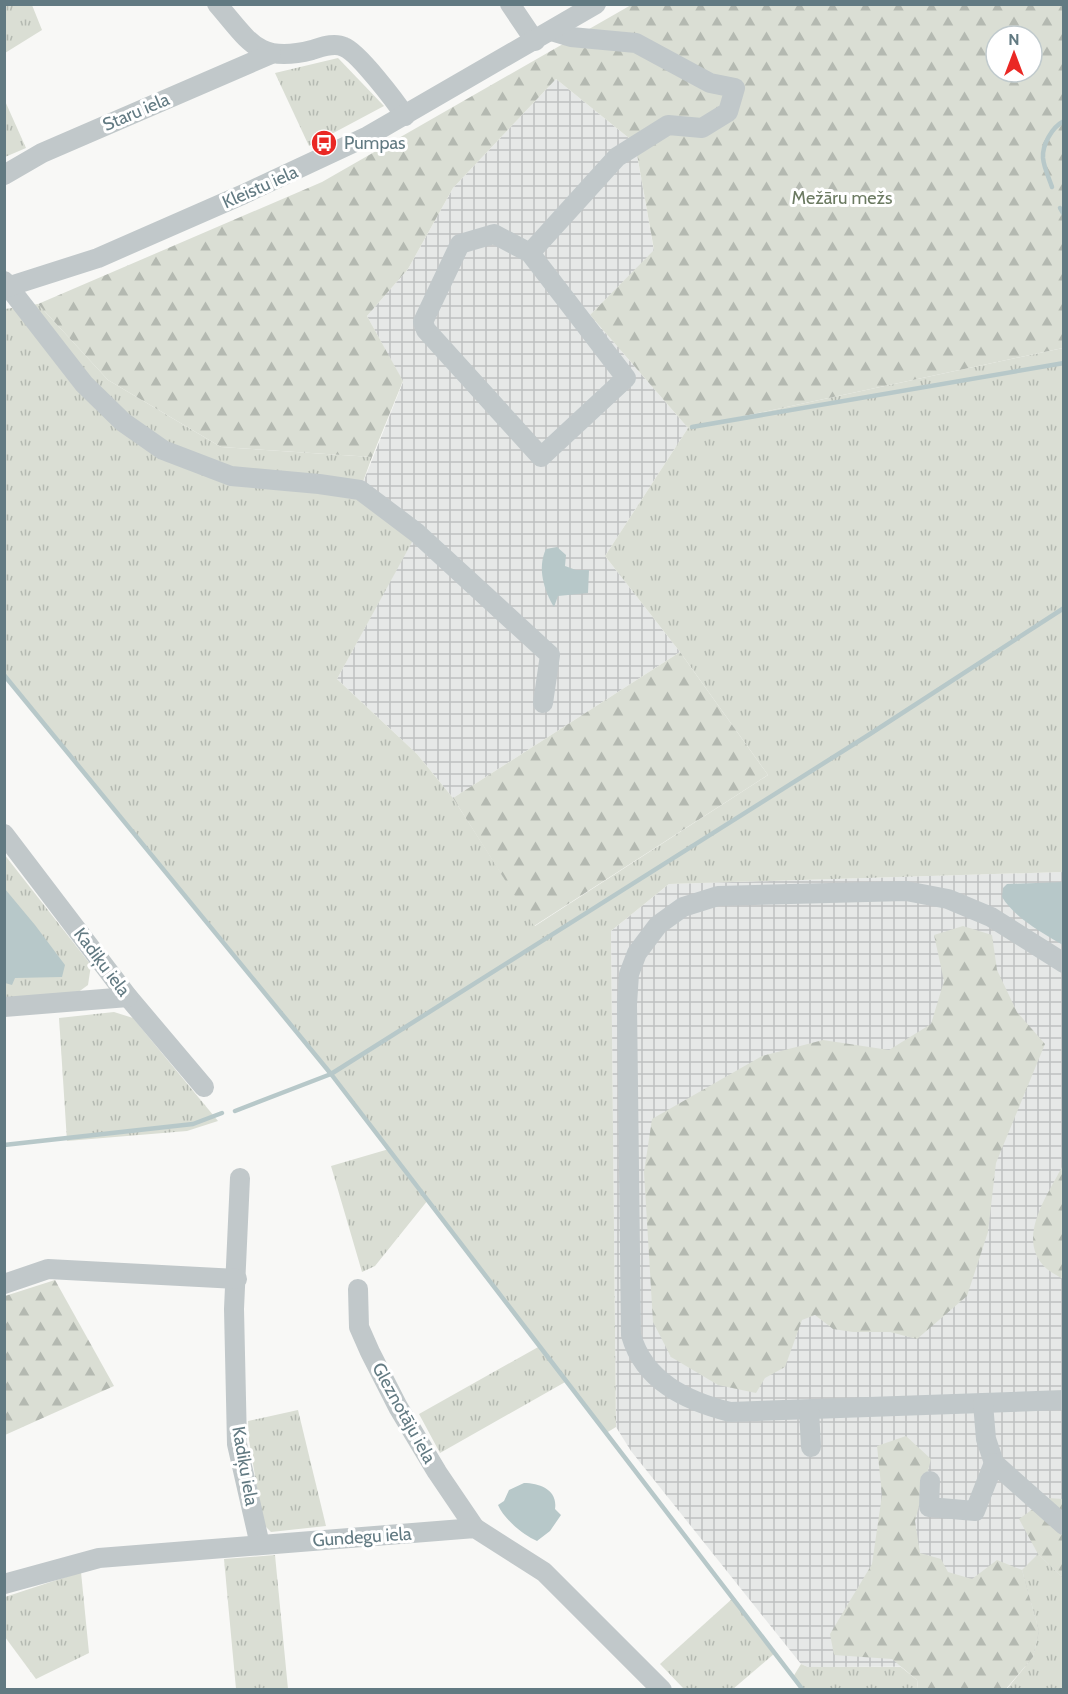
<svg xmlns="http://www.w3.org/2000/svg" width="1068" height="1694" viewBox="0 0 1068 1694" font-family="Cabin,sans-serif">
<style>
.industrial{fill:url(#industrial-grid)}
.grass{fill:url(#grass-tufts)}
.forest{fill:url(#forest-firs);fill-rule:evenodd}
.water{fill:#b7c8c9}
.lines{fill:none;stroke-linecap:round;stroke-linejoin:round}
.stream{stroke:#b7c8c9;stroke-width:4.5}
.minor{stroke:#c1c8ca;stroke-width:20}
.labels{text-anchor:middle;dominant-baseline:central;stroke-width:6;stroke-linejoin:round;paint-order:stroke}
.street-label{font-size:18px;fill:#627a82;stroke:#fff}
.poi-label{font-size:18px;fill:#627a82;stroke:#fff;text-anchor:start}
.park-label{font-size:18px;fill:#6b7a61;stroke:#fff}
</style>
<defs>
<pattern id="industrial-grid" width="8" height="8" patternUnits="userSpaceOnUse" patternTransform="scale(1.5)"><rect width="8" height="8" fill="#e6e8e7"/><path d="M0 4h8M4 0v8" fill="none" stroke="#bec1c1"/></pattern>
<pattern id="grass-tufts" width="24" height="20" patternUnits="userSpaceOnUse" patternTransform="scale(1.5)"><rect width="24" height="20" fill="#daded4"/><path d="M3 7l-1-3M5 7V3M7 7l1-3M15 17l-1-3M17 17v-4M19 17l1-3" fill="none" stroke="#b4b9b1"/></pattern>
<pattern id="forest-firs" width="22" height="20" patternUnits="userSpaceOnUse" patternTransform="scale(1.5)"><rect width="22" height="20" fill="#daded4"/><path d="M5 1l3.5 6h-7zM16 11l3.5 6h-7z" fill="#b4b9b1"/></pattern>
</defs>
<rect width="100%" height="100%" fill="#f8f8f6"/>
<g class="industrial">
<path d="M 556,79 L 635,143 L 654,251 L 590,315 L 688,428 L 605,556 L 680,652 L 453,798 L 417,754 L 337,679 L 416,533 L 360,490 L 403,382 L 367,316 L 408,269 L 453,188 Z"/>
<path d="M 1063,872 L 1063,1666 L 808,1667 L 801,1664 L 631,1451 L 616,1427 L 611,931 L 669,884 Z"/>
</g>
<g class="grass">
<path d="M 5,4 L 32,5 L 42,30 L 5,53 Z"/>
<path d="M 338,58 L 384,106 L 309,146 L 275,73 Z"/>
<path d="M 5,101 L 26,148 L 5,157 L 4,157 Z"/>
<path d="M 38,304 L 108,380 L 221,447 L 372,457 L 360,490 L 417,533 L 337,679 L 417,754 L 453,798 L 535,926 L 768,775 L 680,652 L 605,556 L 688,428 L 1063,348 L 1063,872 L 669,884 L 611,931 L 616,1427 L 606,1433 L 567,1381 L 440,1453 L 419,1414 L 540,1346 L 428,1200 L 375,1266 L 362,1272 L 331,1166 L 389,1149 L 331,1074 L 5,675 L 5,309 Z"/>
<path d="M 4,854 L 91,965 L 88,985 L 77,993 L 5,998 Z"/>
<path d="M 114,1012 L 133,1018 L 218,1121 L 187,1131 L 67,1141 L 59,1018 Z"/>
<path d="M 298,1410 L 326,1526 L 271,1532 L 263,1524 L 249,1440 L 248,1421 Z"/>
<path d="M 1038,1554 L 1063,1578 L 1063,1689 L 1006,1690 L 1033,1657 L 1039,1631 L 1022,1570 Z"/>
<path d="M 275,1555 L 288,1689 L 236,1689 L 224,1559 Z"/>
<path d="M 81,1572 L 89,1653 L 36,1679 L 5,1637 L 5,1597 Z"/>
<path d="M 733,1598 L 775,1653 L 733,1689 L 684,1689 L 660,1664 Z"/>
<path d="M 801,1664 L 808,1667 L 901,1667 L 917,1680 L 918,1689 L 803,1689 L 793,1677 Z"/>
</g>
<g class="forest">
<path d="M 631,5 L 1063,5 L 1063,348 L 688,428 L 590,315 L 654,250 L 635,143 L 556,79 L 453,188 L 408,269 L 367,316 L 403,381 L 372,457 L 221,447 L 108,380 L 38,304 L 322,182 ZM 996,36 L 1032,36 L 1032,72 L 996,72 Z"/>
<path d="M 680,652 L 768,775 L 534,926 L 453,798 Z"/>
<path d="M 963,926 L 992,935 L 997,970 L 1017,1012 L 1045,1044 L 996,1163 L 988,1232 L 967,1296 L 917,1339 L 890,1332 L 853,1332 L 833,1329 L 815,1315 L 802,1320 L 785,1367 L 765,1378 L 756,1393 L 718,1385 L 671,1357 L 653,1322 L 644,1172 L 652,1119 L 762,1056 L 823,1040 L 889,1050 L 931,1024 L 944,981 L 934,935 Z"/>
<path d="M 1063,1165 L 1063,1279 C 1058,1276 1052,1273 1047,1269 C 1014,1240 1048,1195 1063,1165 Z"/>
<path d="M 55,1280 L 114,1386 L 5,1435 L 5,1296 Z"/>
<path d="M 906,1436 L 931,1459 L 915,1521 L 920,1553 L 941,1559 L 948,1572 L 972,1579 L 997,1560 L 1022,1570 L 1039,1631 L 1033,1657 L 1006,1689 L 918,1689 L 917,1680 L 892,1659 L 834,1655 L 830,1634 L 872,1564 L 882,1495 L 877,1446 Z"/>
<path d="M 1048,1498 L 1063,1499 L 1063,1578 L 1038,1554 L 1019,1519 Z"/>
</g>
<g class="water">
<path d="M 557,547 L 566,555 L 565,566 L 576,570 L 589,570 L 588,593 L 558,596 L 554,607 C 544,590 537,568 546,549 Z"/>
<path d="M 1063,882 L 1063,945 C 1042,933 1015,918 1002,897 L 1003,888 L 1007,884 Z"/>
<path d="M 5,889 L 35,925 L 65,965 L 62,977 L 15,978 L 12,985 L 5,983 Z"/>
<path d="M 524,1483 C 540,1483 558,1490 555,1509 L 561,1515 L 550,1531 L 537,1541 C 523,1535 504,1519 498,1505 L 504,1501 L 509,1490 Z"/>
</g>
<g class="lines">
<g class="stream">
<path d="M 1052,187 C 1049,178 1044,168 1043,158 C 1042,145 1052,127 1064,121"/>
<path d="M 1060,208 L 1064,215"/>
<path d="M 692,427 L 1064,363"/>
<path d="M 4,675 L 331,1074 L 803,1690"/>
<path d="M 235,1111 L 331,1074 L 870,734 L 1064,608"/>
<path d="M 4,1145 L 193,1124 L 222,1113"/>
</g>
<g class="minor">
<path d="M 217,4 C 250,42 258,64 312,50 C 322,47 334,42 344,47 C 358,52 396,102 405,116"/>
<path d="M 510,4 L 535,41"/>
<path d="M 4,175 L 42,153 L 271,54"/>
<path d="M 530,253 L 494,234 L 460,244 L 423,322 L 426,330 L 541,457 L 626,378 L 530,253 L 617,157 L 668,125 L 702,128 L 728,112 L 735,88 L 710,83 L 636,43 L 571,37 L 551,31"/>
<path d="M 4,281 L 84,384 L 123,422 L 163,450 L 231,476 L 319,484 L 360,490 L 417,533 L 550,655 L 543,703"/>
<path d="M 4,288 L 98,258 L 244,194 L 368,136 L 596,4"/>
<path d="M 4,834 L 128,997 L 204,1087"/>
<path d="M 1064,963 L 991,917 L 948,899 L 906,891 L 718,896 L 683,907 L 658,925 L 637,953 L 629,974 L 627,1004 L 631,1335 C 644,1381 686,1401 730,1412 L 1064,1400"/>
<path d="M 4,1007 L 128,997"/>
<path d="M 240,1178 L 234,1309 L 237,1444 L 260,1545"/>
<path d="M 4,1284 L 48,1269 L 237,1279"/>
<path d="M 358,1289 L 359,1327 L 370,1352 L 398,1407 L 437,1472 L 475,1528"/>
<path d="M 983,1403 L 986,1439 L 994,1463 L 1064,1525"/>
<path d="M 809,1410 L 811,1447"/>
<path d="M 930,1481 L 929,1507 L 975,1511 L 994,1463"/>
<path d="M 4,1584 L 99,1558 L 475,1528 L 544,1572 L 662,1690"/>
</g>
</g>
<defs>
<g id="bus-disc" transform="scale(1.35)"><circle r="9.5" fill="#ea2824" stroke="#fff"/><path d="M-5-6H5V4H4V6H2V4H-2V6H-4V4H-5ZM-3.5-4V0h7V-4ZM-3.5 1.2v1.5H-2V1.2ZM2 1.2v1.5H3.5V1.2Z" fill="#fff"/></g>
</defs>
<g fill-rule="evenodd">
<use href="#bus-disc" x="324" y="143"/>
</g>
<g class="labels">
<g class="street-label">
<text transform="translate(136 112) rotate(-23)">Staru iela</text>
<text transform="translate(260 187) rotate(-24)">Kleistu iela</text>
<text transform="translate(102 962) rotate(53)">Kadiķu iela</text>
<text transform="translate(404 1413) rotate(61)">Gleznotāju iela</text>
<text transform="translate(245 1466) rotate(80)">Kadiķu iela</text>
<text transform="translate(362 1537) rotate(-4)">Gundegu iela</text>
</g>
<g class="poi-label">
<text x="344" y="143">Pumpas</text>
</g>
<g class="park-label">
<text x="842" y="198">Mežāru mežs</text>
</g>
</g>
<rect width="1068" height="1694" fill="none" stroke="#627a82" stroke-width="12"/>
<g transform="translate(1014 54)"><circle r="28" fill="#ffffff" stroke="#c0cacd" stroke-width="1.5"/>
<path d="M0-4.5L10 22L0 15L-10 22Z" fill="#ea2824"/>
<text y="-9" font-size="16" font-weight="bold" text-anchor="middle" fill="#627a82">N</text>
</g>
</svg>
